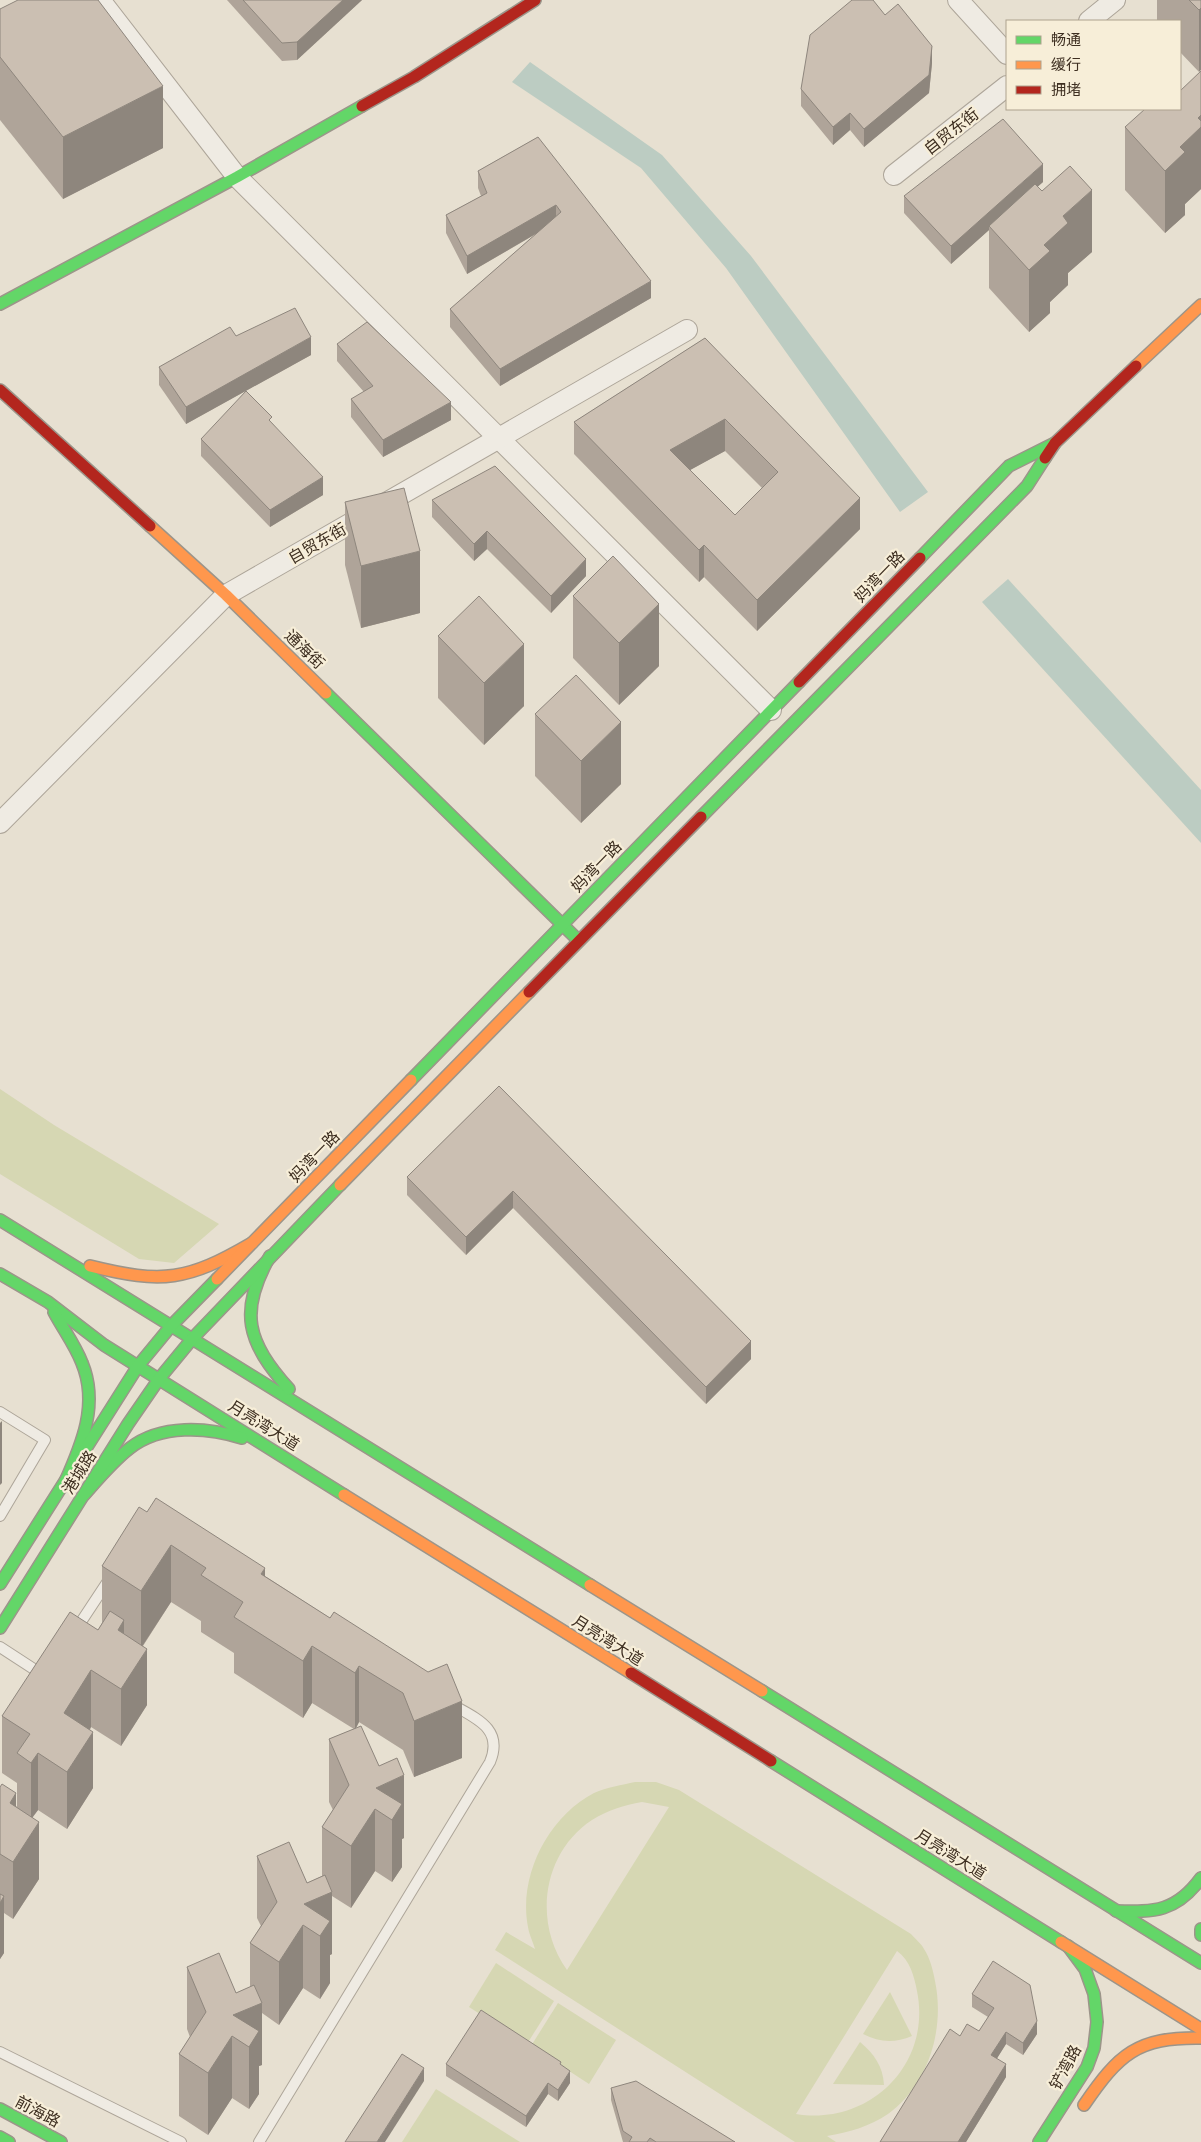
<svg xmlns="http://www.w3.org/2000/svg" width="1201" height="2142" viewBox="0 0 1201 2142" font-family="'Libre Baskerville','Noto Sans SC',serif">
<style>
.green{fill:#d6d7b3;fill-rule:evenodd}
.water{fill:#bcccc2}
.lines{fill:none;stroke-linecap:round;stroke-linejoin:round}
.lane-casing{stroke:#ada599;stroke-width:12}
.street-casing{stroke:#ada599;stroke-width:22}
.fast-casing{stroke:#9c958a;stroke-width:14}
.slow-casing{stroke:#9c958a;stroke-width:14}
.jam-casing{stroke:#9c958a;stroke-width:14}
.lane{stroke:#efebe3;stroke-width:10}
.street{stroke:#efebe3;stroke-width:20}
.fast{stroke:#63d668;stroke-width:11}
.slow{stroke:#ff974d;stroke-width:11}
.jam{stroke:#b3261e;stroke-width:11}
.wall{fill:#afa499;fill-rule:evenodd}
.shaded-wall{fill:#8e867d}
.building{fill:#cbbfb2;stroke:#8e867d;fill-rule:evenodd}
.labels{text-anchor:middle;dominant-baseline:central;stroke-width:4.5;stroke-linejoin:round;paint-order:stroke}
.street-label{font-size:16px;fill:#3d2e20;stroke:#f7eed8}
</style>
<rect width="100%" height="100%" fill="#e7e0d1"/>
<g class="green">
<path d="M 0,1089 L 54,1125 L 219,1224 L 174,1263 L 139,1259 L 0,1174 Z"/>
<path d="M 635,1782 L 656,1782 L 679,1790 L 911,1934 C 915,1939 921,1943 924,1949 C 930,1958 933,1970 935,1981 C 945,2029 929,2084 888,2114 C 869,2127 849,2132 827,2136 L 836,2142 L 795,2142 L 495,1950 L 506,1932 L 535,1949 C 533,1942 529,1934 528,1927 C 518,1876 548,1817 594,1793 C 607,1787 622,1785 635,1782 ZM 642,1802 L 669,1807 L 567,1970 C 533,1923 542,1853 592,1820 C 608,1810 624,1805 642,1802 ZM 897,1951 C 910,1960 914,1976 917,1991 C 932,2065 869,2126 796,2114 Z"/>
<path d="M 496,1963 L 554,2001 L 527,2044 L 469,2007 Z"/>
<path d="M 890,1992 L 912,2036 C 895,2043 880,2043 863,2034 Z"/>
<path d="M 558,2003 L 616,2040 L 589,2084 L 531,2046 Z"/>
<path d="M 860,2042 C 874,2054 883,2066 884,2085 L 833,2084 Z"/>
<path d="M 436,2089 L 520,2142 L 402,2142 Z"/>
</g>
<g class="water">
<path d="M 530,62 L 662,155 L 751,256 L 928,492 L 900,512 L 726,268 L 641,168 L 512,82 Z"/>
<path d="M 1008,579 L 1201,790 L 1201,843 L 982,602 Z"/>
</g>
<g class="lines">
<g class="lane-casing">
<g id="lane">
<path d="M 0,1412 L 45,1440 L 0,1516"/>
<path d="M 75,1631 L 108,1581"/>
<path d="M 0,1647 L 43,1675"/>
<path d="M 0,2052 L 181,2142"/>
<path d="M 259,2142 L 490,1762 C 504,1728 475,1718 451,1704"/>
</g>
</g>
<g class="street-casing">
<g id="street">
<path d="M 100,0 L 237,177 L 771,710"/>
<path d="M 958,0 L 1007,54"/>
<path d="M 1089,21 L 1115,0"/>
<path d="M 894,175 L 1007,86"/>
<path d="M 0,823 L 226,595 L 687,330"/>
</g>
</g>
<g class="fast-casing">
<g id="fast">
<path d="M 0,304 L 237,177 L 362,106"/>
<path d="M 920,558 L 1009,466 L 1055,443"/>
<path d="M 326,693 L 575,937"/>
<path d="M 701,817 L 1027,486 L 1045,458"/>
<path d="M 411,1080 L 799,682"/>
<path d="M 0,1220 L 590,1585"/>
<path d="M 270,1256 C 238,1312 247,1342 289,1389"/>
<path d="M 0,1274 L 48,1302 L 104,1345 L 344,1495"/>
<path d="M 54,1312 C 63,1329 75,1345 82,1363 C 99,1404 82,1444 65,1482"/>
<path d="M 84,1495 C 98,1479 113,1461 130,1448 C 161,1424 207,1427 242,1438"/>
<path d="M 0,1584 L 138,1366 L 171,1326 L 217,1279"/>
<path d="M 0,1628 L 128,1424 L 159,1379 L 192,1339 L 340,1185"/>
<path d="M 762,1691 L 1201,1963"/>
<path d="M 771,1761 L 1061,1942"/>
<path d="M 1116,1911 C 1155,1912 1176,1912 1201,1878"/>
<path d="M 1201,1929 L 1201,1935"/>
<path d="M 0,2109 L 61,2142"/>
<path d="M 0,2137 L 9,2142"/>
<path d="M 1039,2142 L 1087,2067 L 1094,2048 L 1097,2022 L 1094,1994 L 1085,1969 L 1068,1946"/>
</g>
</g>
<g class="slow-casing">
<g id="slow">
<path d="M 1136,366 L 1201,305"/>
<path d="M 150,526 L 226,595 L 326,693"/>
<path d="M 340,1185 L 529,992"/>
<path d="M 90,1266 C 163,1284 187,1281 252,1243"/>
<path d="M 217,1279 L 411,1080"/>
<path d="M 344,1495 L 631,1673"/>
<path d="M 590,1585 L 762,1691"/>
<path d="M 1061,1942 L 1201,2029"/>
<path d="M 1084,2105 C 1119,2054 1137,2037 1201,2038"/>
</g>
</g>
<g class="jam-casing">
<g id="jam">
<path d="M 362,106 L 414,77 L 535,0"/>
<path d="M 0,390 L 150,526"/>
<path d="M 1045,458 L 1055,443 L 1136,366"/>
<path d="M 799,682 L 920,558"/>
<path d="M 529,992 L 701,817"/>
<path d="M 631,1673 L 771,1761"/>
</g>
</g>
<use href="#lane" class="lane"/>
<use href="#street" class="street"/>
<use href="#fast" class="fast"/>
<use href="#slow" class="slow"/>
<use href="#jam" class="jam"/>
</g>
<g class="wall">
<path d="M 227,0 L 362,0 L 297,60 L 282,61 Z"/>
<path d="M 1157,0 L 1201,0 L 1199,72 L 1180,52 L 1180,21 L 1157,21 Z"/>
<path d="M 0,9 L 163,148 L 63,199 L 0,120 Z"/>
<path d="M 885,15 L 932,63 L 929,93 L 864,147 L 850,130 L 833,145 L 801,106 L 801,89 Z"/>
<path d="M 1201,71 L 1201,189 L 1185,204 L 1185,215 L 1165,233 L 1125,190 L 1125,127 L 1180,109 Z"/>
<path d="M 538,137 L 651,298 L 500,386 L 450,327 L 450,309 L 536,234 L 467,274 L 446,233 L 446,215 L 481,196 L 478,188 L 478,171 Z"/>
<path d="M 1043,182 L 1037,187 L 1092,252 L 1068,273 L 1068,285 L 1050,302 L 1050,313 L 1029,332 L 989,288 L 989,230 L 951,264 L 904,213 L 904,196 Z"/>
<path d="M 236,336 L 311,355 L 186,424 L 159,385 L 159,367 Z"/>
<path d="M 705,338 L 860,529 L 757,631 L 704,577 L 699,582 L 574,454 L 574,422 ZM 725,451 L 762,488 L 735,515 L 690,470 Z"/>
<path d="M 337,344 L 451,420 L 383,457 L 351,417 L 351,399 L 364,392 L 337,361 Z"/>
<path d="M 272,423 L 323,495 L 270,527 L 201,456 L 201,439 Z"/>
<path d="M 432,500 L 586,576 L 551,613 L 487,549 L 474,561 L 432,517 Z"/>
<path d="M 345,502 L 420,613 L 361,628 L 345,565 Z"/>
<path d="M 573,596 L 659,666 L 619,705 L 573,658 Z"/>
<path d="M 438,636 L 524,706 L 484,745 L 438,698 Z"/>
<path d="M 535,714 L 621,784 L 581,823 L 535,776 Z"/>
<path d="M 499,1086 L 751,1359 L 706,1404 L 513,1208 L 466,1255 L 407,1195 L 407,1177 Z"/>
<path d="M 147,1512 L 265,1576 L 330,1618 L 334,1612 L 462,1758 L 414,1777 L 403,1750 L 359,1722 L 356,1728 L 404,1838 L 402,1839 L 402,1867 L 392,1882 L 375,1871 L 351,1908 L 332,1896 L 332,1954 L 330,1955 L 330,1983 L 320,1999 L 303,1988 L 279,2025 L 262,2013 L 262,2065 L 259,2066 L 259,2094 L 249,2109 L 232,2098 L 208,2135 L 179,2116 L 179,2054 L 190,2037 L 187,2029 L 187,1967 L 236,1993 L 250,1987 L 250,1943 L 261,1926 L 257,1918 L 257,1856 L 307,1883 L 322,1876 L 322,1827 L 333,1810 L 329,1802 L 329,1739 L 354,1729 L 312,1703 L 303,1718 L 234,1673 L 234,1653 L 201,1632 L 201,1621 L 171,1602 L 143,1646 L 147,1705 L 121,1746 L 91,1727 L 90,1730 L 93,1788 L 67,1829 L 38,1810 L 33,1817 L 39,1879 L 13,1919 L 4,1913 L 4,1953 L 0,1959 L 0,1787 L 17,1807 L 17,1783 L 2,1773 L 2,1716 L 98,1630 L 102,1623 L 102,1566 Z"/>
<path d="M 972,1994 L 1037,2034 L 1023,2055 L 1006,2044 L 997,2058 L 1006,2077 L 966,2142 L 880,2142 L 960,2036 L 979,2031 L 988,2017 L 972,2007 Z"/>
<path d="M 446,2064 L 570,2083 L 558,2101 L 548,2094 L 526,2127 L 446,2076 Z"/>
<path d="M 611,2088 L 735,2142 L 623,2142 L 611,2100 Z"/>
</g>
<g class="shaded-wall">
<path d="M 343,0 L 362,0 L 297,60 L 297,42 Z"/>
<path d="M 1201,8 L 1201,70 L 1199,72 L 1199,10 Z"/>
<path d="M 932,46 L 932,63 L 929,93 L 864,147 L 864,129 Z"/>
<path d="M 163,86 L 163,148 L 63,199 L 63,137 Z"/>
<path d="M 850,113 L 850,130 L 833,145 L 833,127 Z"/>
<path d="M 1201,115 L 1201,189 L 1185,204 L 1185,215 L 1165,233 L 1165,171 L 1198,118 Z"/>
<path d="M 1043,164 L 1043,182 L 991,228 L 989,226 L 989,230 L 951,264 L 951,246 Z"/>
<path d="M 1092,190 L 1092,252 L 1068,273 L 1068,285 L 1050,302 L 1050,313 L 1029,332 L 1029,270 L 1063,216 Z"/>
<path d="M 556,205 L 556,222 L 467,274 L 467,256 Z"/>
<path d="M 651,281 L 651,298 L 500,386 L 500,369 Z"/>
<path d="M 311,337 L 311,355 L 186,424 L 186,407 Z"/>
<path d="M 451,402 L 451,420 L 383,457 L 383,440 Z"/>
<path d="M 725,419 L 725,451 L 670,481 L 670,450 Z"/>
<path d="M 323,477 L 323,495 L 270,527 L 270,510 Z"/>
<path d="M 860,498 L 860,529 L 757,631 L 757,600 Z"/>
<path d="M 487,531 L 487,549 L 474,561 L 474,544 Z"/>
<path d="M 704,545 L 704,577 L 699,582 L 699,550 Z"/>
<path d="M 420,551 L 420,613 L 361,628 L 361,566 Z"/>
<path d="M 586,559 L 586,576 L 551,613 L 551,596 Z"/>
<path d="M 659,604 L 659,666 L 619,705 L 619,643 Z"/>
<path d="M 524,644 L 524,706 L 484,745 L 484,683 Z"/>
<path d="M 621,722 L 621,784 L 581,823 L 581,761 Z"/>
<path d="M 513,1191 L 513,1208 L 466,1255 L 466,1237 Z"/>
<path d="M 751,1341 L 751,1359 L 706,1404 L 706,1387 Z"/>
<path d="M 2,1421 L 2,1483 L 0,1485 L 0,1423 Z"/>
<path d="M 171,1545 L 171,1602 L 141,1648 L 141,1591 Z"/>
<path d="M 265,1568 L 265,1624 L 261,1574 Z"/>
<path d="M 124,1620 L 124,1677 L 118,1630 Z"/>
<path d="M 312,1646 L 312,1703 L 303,1718 L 303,1661 Z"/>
<path d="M 147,1649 L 147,1705 L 121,1746 L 121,1689 Z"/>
<path d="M 359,1666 L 359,1722 L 355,1730 L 355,1673 Z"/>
<path d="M 91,1670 L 91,1727 L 64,1769 L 64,1713 Z"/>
<path d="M 462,1701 L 462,1758 L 414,1777 L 414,1721 Z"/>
<path d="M 93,1732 L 93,1788 L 67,1829 L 67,1772 Z"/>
<path d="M 38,1753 L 38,1810 L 31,1819 L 31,1763 Z"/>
<path d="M 404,1775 L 404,1838 L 402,1839 L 402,1867 L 392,1882 L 392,1820 L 376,1788 Z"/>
<path d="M 16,1793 L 16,1850 L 10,1803 Z"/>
<path d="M 375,1809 L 375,1871 L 351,1908 L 351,1846 Z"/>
<path d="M 39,1822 L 39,1879 L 13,1919 L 13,1862 Z"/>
<path d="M 332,1892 L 332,1954 L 330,1955 L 330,1983 L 320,1999 L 320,1936 L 304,1904 Z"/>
<path d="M 4,1896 L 4,1953 L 0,1959 L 0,1903 Z"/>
<path d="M 303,1925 L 303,1988 L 279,2025 L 279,1962 Z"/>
<path d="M 262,2003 L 262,2065 L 259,2066 L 259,2094 L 249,2109 L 249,2047 L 233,2015 Z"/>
<path d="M 1037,2021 L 1037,2034 L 1023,2055 L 1023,2043 Z"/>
<path d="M 1006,2032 L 1006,2044 L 991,2068 L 991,2055 Z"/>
<path d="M 232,2036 L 232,2098 L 208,2135 L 208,2073 Z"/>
<path d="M 1006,2064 L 1006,2077 L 966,2142 L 958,2142 Z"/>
<path d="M 424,2068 L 424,2081 L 385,2142 L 377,2142 Z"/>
<path d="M 570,2071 L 570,2083 L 558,2101 L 558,2090 Z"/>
<path d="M 548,2083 L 548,2094 L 526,2127 L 526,2116 Z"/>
</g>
<g class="building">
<path d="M 18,0 L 98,0 L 163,86 L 63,137 L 0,57 L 0,9 Z"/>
<path d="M 243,0 L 343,0 L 297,42 L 282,43 Z"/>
<path d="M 852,0 L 873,0 L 885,15 L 898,4 L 932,46 L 929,75 L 864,129 L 850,113 L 833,127 L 801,89 L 810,35 Z"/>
<path d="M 1189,0 L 1201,0 L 1201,8 L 1199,10 Z"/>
<path d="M 1201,71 L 1201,115 L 1198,118 L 1201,121 L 1201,127 L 1180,147 L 1185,152 L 1165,171 L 1125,127 L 1145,109 L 1180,109 L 1180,91 Z"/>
<path d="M 1003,119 L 1043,164 L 951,246 L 904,196 Z"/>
<path d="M 538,137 L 651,281 L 500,369 L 450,309 L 561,212 L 556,205 L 467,256 L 446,215 L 487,193 L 478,171 Z"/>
<path d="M 1070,166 L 1092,190 L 1063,216 L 1068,223 L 1044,245 L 1050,251 L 1029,270 L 989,226 L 1035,184 L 1042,191 Z"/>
<path d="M 295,308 L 311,337 L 186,407 L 159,367 L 230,327 L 236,336 Z"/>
<path d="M 367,322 L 451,402 L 383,440 L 351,399 L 373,386 L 337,344 Z"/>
<path d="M 705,338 L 860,498 L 757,600 L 704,545 L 699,550 L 574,422 ZM 725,419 L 778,472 L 735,515 L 670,450 Z"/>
<path d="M 246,391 L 272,417 L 269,420 L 323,477 L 270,510 L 201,439 Z"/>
<path d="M 495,466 L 586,559 L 551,596 L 487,531 L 474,544 L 432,500 Z"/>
<path d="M 404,488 L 420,551 L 361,566 L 345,502 Z"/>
<path d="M 613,556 L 659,604 L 619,643 L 573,596 Z"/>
<path d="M 479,596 L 524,644 L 484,683 L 438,636 Z"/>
<path d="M 576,675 L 621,722 L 581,761 L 535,714 Z"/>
<path d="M 499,1086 L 751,1341 L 706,1387 L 513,1191 L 466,1237 L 407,1177 Z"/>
<path d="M 156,1498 L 265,1568 L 261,1574 L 330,1618 L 334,1612 L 428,1672 L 447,1664 L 462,1701 L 414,1721 L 403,1693 L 359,1666 L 355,1673 L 312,1646 L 303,1661 L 234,1617 L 243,1602 L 201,1575 L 206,1568 L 171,1545 L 141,1591 L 102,1566 L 139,1507 L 147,1512 Z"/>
<path d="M 110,1611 L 124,1620 L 118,1630 L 147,1649 L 121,1689 L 91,1670 L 64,1713 L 93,1732 L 67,1772 L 38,1753 L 31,1763 L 17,1753 L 30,1734 L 2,1716 L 70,1612 L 98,1630 Z"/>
<path d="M 361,1726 L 379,1766 L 397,1758 L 404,1775 L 376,1788 L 402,1804 L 392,1820 L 375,1809 L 351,1846 L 322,1827 L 349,1785 L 329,1739 Z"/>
<path d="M 2,1784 L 16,1793 L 10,1803 L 39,1822 L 13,1862 L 0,1854 L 0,1787 Z"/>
<path d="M 289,1842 L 307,1883 L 325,1875 L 332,1892 L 304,1904 L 330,1921 L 320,1936 L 303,1925 L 279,1962 L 250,1943 L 277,1902 L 257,1856 Z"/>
<path d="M 0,1894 L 4,1896 L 0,1903 Z"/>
<path d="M 219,1953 L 236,1993 L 254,1985 L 262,2003 L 233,2015 L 259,2031 L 249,2047 L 232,2036 L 208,2073 L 179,2054 L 206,2012 L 187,1967 Z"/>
<path d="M 993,1961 L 1030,1985 L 1037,2021 L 1023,2043 L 1006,2032 L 991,2055 L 1006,2064 L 958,2142 L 880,2142 L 950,2029 L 960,2036 L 967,2024 L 979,2031 L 994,2008 L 972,1994 Z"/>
<path d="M 481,2010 L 561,2062 L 560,2064 L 570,2071 L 558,2090 L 548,2083 L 526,2116 L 446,2064 Z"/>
<path d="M 402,2054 L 424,2068 L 377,2142 L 345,2142 Z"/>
<path d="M 636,2081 L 735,2142 L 656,2142 L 650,2138 L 647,2142 L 629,2142 L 632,2137 L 623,2131 L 611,2088 Z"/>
</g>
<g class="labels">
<g class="street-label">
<text transform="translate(951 131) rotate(-38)">自贸东街</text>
<text transform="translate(317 543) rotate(-30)">自贸东街</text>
<text transform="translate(879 576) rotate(-46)">妈湾一路</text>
<text transform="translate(305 649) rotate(44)">通海街</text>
<text transform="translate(596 866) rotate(-46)">妈湾一路</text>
<text transform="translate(314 1156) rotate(-46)">妈湾一路</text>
<text transform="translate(264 1425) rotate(32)">月亮湾大道</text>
<text transform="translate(79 1472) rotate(-58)">港城路</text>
<text transform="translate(608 1640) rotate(32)">月亮湾大道</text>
<text transform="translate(951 1854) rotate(32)">月亮湾大道</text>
<text transform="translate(1065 2067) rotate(-62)">铲湾路</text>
<text transform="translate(38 2111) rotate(28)">前海路</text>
</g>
</g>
<rect x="1006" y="20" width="175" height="90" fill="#f7eed8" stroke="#ada18e"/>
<rect x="1016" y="36" width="25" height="8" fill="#63d668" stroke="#ada18e"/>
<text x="1051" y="45" font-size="15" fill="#3d2e20">畅通</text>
<rect x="1016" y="61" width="25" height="8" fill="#ff974d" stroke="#ada18e"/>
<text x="1051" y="70" font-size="15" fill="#3d2e20">缓行</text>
<rect x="1016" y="86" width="25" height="8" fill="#b3261e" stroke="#ada18e"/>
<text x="1051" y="95" font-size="15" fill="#3d2e20">拥堵</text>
</svg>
